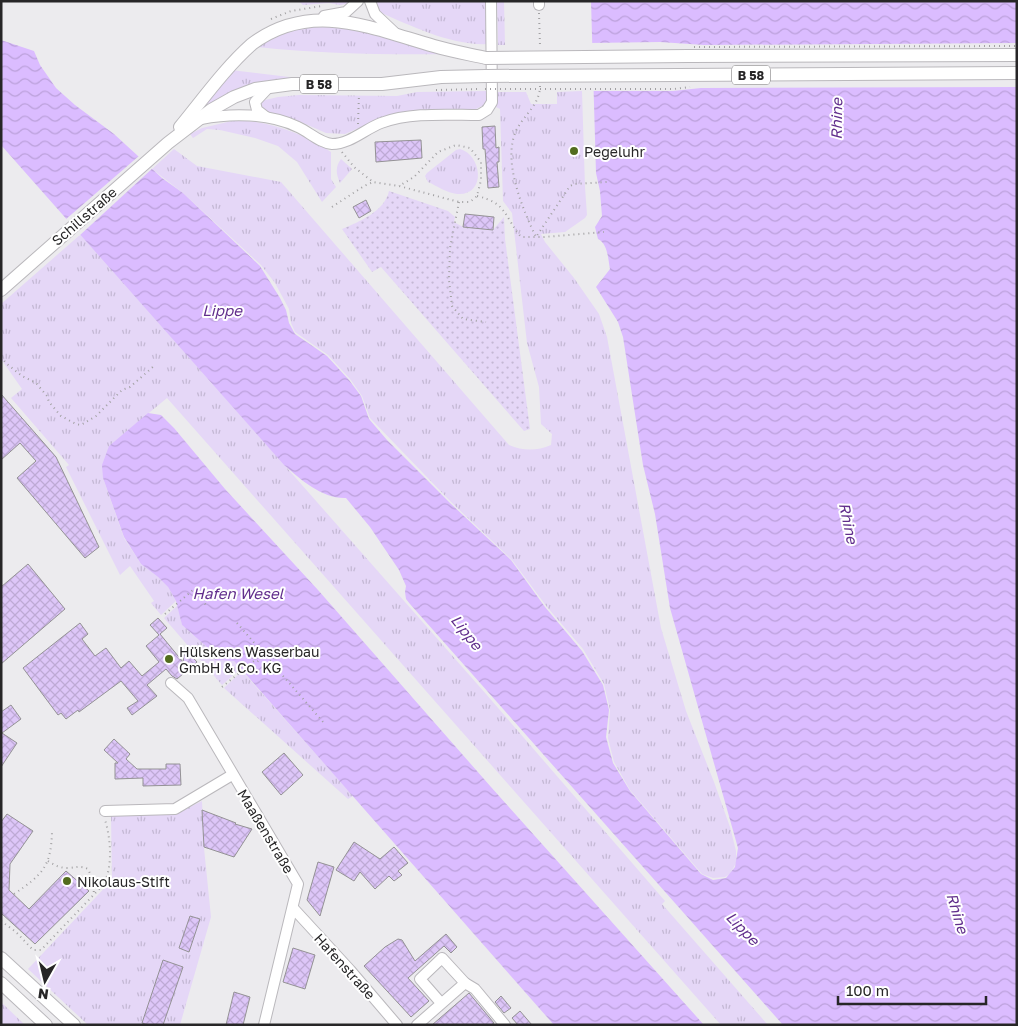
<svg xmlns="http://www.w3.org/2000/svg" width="1018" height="1026" viewBox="0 0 1018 1026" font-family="'Golos Text',sans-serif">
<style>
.grass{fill:url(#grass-tufts)}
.garden{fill:url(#garden-dots)}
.water{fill:url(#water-waves)}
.pier{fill:#ecebee}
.building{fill:url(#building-cross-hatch);stroke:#949295}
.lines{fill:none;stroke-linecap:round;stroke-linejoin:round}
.minor-casing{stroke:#bab8bc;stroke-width:12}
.major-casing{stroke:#bab8bc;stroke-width:14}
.path{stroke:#a2a1a3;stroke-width:2;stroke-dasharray:1 4;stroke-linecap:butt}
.minor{stroke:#fff;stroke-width:10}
.major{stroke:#fff;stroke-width:12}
.major-bridge-casing{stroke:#bab8bc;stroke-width:14;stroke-linecap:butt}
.path-bridge{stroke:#a2a1a3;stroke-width:2;stroke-dasharray:1 4;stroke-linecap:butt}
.major-bridge{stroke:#fff;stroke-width:12}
.poi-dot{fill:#526c1e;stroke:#fff;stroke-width:2}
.labels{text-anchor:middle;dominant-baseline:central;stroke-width:4;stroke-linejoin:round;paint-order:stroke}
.shield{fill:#fff;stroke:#686768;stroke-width:1}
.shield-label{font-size:12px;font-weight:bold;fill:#272627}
.poi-label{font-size:14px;fill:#272627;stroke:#fff;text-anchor:start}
.street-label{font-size:14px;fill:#272627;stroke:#fff}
.water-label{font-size:15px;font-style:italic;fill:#612e8c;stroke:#fff}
</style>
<defs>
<pattern id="grass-tufts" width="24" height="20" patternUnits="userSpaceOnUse" patternTransform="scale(1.25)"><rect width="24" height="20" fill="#e5d7f7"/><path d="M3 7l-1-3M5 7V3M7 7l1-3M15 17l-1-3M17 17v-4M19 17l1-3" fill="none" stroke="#c4b8d4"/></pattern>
<pattern id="garden-dots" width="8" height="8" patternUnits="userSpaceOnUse" patternTransform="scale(1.25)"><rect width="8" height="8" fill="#e5d7f7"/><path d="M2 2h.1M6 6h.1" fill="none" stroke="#c4b8d4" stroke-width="1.8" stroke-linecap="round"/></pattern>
<pattern id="water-waves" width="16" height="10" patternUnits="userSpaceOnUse" patternTransform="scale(1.25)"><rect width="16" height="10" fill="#dbbcff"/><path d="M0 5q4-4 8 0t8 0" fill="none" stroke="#bca1db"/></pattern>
<pattern id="building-cross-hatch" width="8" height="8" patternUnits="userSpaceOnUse" patternTransform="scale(1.25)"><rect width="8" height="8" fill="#ddc6f8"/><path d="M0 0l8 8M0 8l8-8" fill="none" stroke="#beaad5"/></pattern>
</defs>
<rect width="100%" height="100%" fill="#ecebee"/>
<g class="grass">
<path d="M 298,1 L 352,1 L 351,3 L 340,5 L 329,3 L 303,5 Z"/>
<path d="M 374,1 L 488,1 L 489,44 C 451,46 412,26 379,12 Z"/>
<path d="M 497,1 L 504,1 L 505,45 L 498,45 Z"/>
<path d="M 325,21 L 457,54 C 390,55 323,54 257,47 L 276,33 Z"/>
<path d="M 231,70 L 306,79 L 197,114 Z"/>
<path d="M 488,91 L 487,101 L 484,105 L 474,110 L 440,109 L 405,112 L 375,121 L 345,134 L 326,133 L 294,119 L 265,112 L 260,105 L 261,101 L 278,97 L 299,95 L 397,96 L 417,92 Z"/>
<path d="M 582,91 L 585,187 L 587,215 L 585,218 L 565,232 L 541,234 L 545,242 L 574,278 L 599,314 L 607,337 L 661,628 L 686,711 L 714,782 L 730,827 L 736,851 L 736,863 L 730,874 L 725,877 L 713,878 L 702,874 L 630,790 L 614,762 L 608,738 L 610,710 L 604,684 L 583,649 L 547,607 L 512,560 L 451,502 L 370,418 L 362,396 L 350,379 L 328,355 L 295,332 L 291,323 L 289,309 L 275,283 L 261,265 L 183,193 L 152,169 L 174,149 L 197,166 L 281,182 L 509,445 C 523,451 537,451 551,445 L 552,434 L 541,424 L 539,387 L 527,343 L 512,213 L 503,201 L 500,109 L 496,107 L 497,92 L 526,92 L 531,104 L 557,104 L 557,92 Z"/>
<path d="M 236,120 C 271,122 302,133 331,152 L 331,179 L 336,187 L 322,202 L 297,162 L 278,146 L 255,138 L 220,130 L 207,129 L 193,138 L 190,134 L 202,128 Z"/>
<path d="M 460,149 C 482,155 487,196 457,194 C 447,193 437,186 428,182 L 425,176 L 427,173 L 456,150 Z"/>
<path d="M 341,159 L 352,169 L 340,183 C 336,174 335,167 341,159 Z"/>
<path d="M 81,234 L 486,694 L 665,901 L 662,904 L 768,1025 L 721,1025 L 167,398 L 109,446 L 103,478 L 124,538 L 141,564 L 158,577 L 168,587 L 176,601 L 161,615 L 151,603 L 154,601 L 130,566 L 120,575 L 66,467 L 69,465 L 11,398 L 22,389 L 1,359 L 1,304 Z"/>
<path d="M 178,605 L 182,625 L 208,648 L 215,660 L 234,661 L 240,669 L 222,685 L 164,618 Z"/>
<path d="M 242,671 L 353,796 L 348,799 L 224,688 Z"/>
<path d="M 202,801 L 204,848 L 211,917 L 180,1025 L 88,1025 L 28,969 L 112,880 L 111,816 L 176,814 Z"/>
<path d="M 1,1002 L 25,1025 L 1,1025 Z"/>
</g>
<path class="garden" d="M 389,191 L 448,211 L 455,217 L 454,222 L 463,227 L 493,230 L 504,217 L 505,239 L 530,429 L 524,431 L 381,267 L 372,272 L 342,229 C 359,222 385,211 389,191 Z"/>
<g class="water">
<path d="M 591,1 L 1017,1 L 1017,1025 L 783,1025 L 410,604 L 406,599 L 405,592 L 406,586 L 399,570 L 370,527 L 346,498 C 323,499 301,480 284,465 L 1,145 L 1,40 L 34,51 L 40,65 L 56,88 L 75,105 L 114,134 L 162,178 L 183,193 L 260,266 L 280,298 L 286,310 L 289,323 L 295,334 L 327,356 L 349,380 L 361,396 L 369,419 L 387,440 L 450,503 L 511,560 L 545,607 L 582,651 L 603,685 L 609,710 L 606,737 L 613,763 L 630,791 L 701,874 L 713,880 L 726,878 L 735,867 L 738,848 L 670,608 L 655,514 L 643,465 L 623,337 L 618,322 L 596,287 L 610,269 C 608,259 608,244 598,239 L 595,227 L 602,216 L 600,191 L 596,173 Z"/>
<path d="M 148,413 L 161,415 L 174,428 L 225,489 L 318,590 L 491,787 L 704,1025 L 554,1025 L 234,661 L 215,660 L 208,648 L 182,625 L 176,601 L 168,587 L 158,577 L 141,564 L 124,537 L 103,478 L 102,465 L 109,446 Z"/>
</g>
<g class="pier">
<path d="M 660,42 L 704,45 L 1017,43 L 1017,87 L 701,88 L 673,91 L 590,91 L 589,43 Z"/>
<path d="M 140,155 L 154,167 L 79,236 L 65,220 Z"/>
</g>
<g class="building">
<path d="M 495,126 L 496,148 L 499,147 L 499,162 L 497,162 L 499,187 L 488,188 L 485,149 L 483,149 L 482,127 Z"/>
<path d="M 421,140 L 422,158 L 376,162 L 375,142 Z"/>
<path d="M 366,200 L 371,211 L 359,218 L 353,207 Z"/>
<path d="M 465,214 L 494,217 L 493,230 L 463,227 Z"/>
<path d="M 1,394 L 56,457 L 99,547 L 85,558 L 17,478 L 36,461 L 20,443 L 1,460 Z"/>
<path d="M 28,564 L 65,609 L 1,664 L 1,587 Z"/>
<path d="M 158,618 L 167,628 L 160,634 L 183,662 L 185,649 L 197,662 L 177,679 L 172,676 L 166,669 L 147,685 L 157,696 L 132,715 L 127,708 L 138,701 L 121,681 L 79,712 L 78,710 L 66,719 L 61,713 L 58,715 L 23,668 L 80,623 L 88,634 L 82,639 L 95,656 L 106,648 L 121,668 L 129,661 L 142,676 L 159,662 L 146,646 L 159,635 L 150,625 Z"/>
<path d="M 11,705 L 21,719 L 2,733 L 17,743 L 1,767 L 1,712 Z"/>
<path d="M 114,739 L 130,754 L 126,759 L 137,769 L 166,769 L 166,764 L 180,764 L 181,785 L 143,786 L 143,778 L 115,779 L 115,763 L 118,763 L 104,750 Z"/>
<path d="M 284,753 L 303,775 L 281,795 L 262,772 Z"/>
<path d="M 202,810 L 236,823 L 235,824 L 252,829 L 234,857 L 204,847 Z"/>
<path d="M 7,814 L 33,831 L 10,864 L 9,890 L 29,909 L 66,871 L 89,891 L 35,944 L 1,913 L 1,822 Z"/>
<path d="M 354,842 L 380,859 L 394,847 L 408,863 L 398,871 L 402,875 L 394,881 L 389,876 L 375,889 L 360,872 L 354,881 L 336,870 Z"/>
<path d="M 318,862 L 334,867 L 320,916 L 307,900 Z"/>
<path d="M 190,916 L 200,919 L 189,952 L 179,948 Z"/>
<path d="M 446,934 L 457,947 L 451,953 L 444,946 L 408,978 L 429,1001 L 411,1017 L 364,966 L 385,947 L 398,939 L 402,940 L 415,961 Z"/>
<path d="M 293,948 L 315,955 L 305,989 L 283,982 Z"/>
<path d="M 163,960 L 183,967 L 163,1025 L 148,1025 L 142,1023 Z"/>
<path d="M 234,992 L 250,997 L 243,1025 L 226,1025 Z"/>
<path d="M 469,993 L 494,1023 L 491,1025 L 432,1025 Z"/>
<path d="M 501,996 L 511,1008 L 504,1013 L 495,1002 Z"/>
<path d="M 520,1011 L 532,1025 L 518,1025 L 512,1018 Z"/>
</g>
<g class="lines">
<g class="minor-casing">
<g id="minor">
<path d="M 370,1 L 375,14 L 394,32"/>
<path d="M 539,1 L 539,5"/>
<path d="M 324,16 L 346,12 L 358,1"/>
<path d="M 266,117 L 257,110 L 255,102 L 269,87"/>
<path d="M 201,119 C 231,113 269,113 298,127 C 309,132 320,143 332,144 C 350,144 365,129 381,123 C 411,112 447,115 479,115 L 487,110 L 492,102 L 491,1"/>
<path d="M 171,683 L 188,698 L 298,884 L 264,1025"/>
<path d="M 105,811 L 175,809 L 232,775"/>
<path d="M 293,908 L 350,970 L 397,1025"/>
<path d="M 465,983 L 475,989 L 505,1025"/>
<path d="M 417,1025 L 465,983 L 442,958 L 420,979 L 441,1003"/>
</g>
</g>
<g class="major-casing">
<g id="major">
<path d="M 688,56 L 1017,55"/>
<path d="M 180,127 C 203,99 225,68 252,44 C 311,0 371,28 434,46 C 451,51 468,54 486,58"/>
<path d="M 1,290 L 168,143 L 211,110 L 234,97 L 255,89 L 292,84 L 382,84 L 441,77 L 486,76"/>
<path d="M 1,958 L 74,1025"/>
<path d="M 1,983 L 46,1025"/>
</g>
</g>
<g class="path">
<path d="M 539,13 L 540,46"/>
<path d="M 271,19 L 291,11 L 322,6"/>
<path d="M 540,86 C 540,104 525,114 517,129 C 501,159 523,210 536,237 L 570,186 L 574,184 L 607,182"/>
<path d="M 436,90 L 481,89"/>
<path d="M 358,124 L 359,94"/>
<path d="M 342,152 L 354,167 L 373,182 L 399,186 L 459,202 L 470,202 L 477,196 L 481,180 L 481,162 L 470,148 L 456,145 L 438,152 L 414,177 L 399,186"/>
<path d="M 477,196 C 507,203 504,216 521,237 L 544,237 L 604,232"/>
<path d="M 459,202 L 450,248 L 449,280 L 452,306 L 463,319 L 486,322"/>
<path d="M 332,207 L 364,186 L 373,182"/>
<path d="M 1,357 L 7,364 L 22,376 L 36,383 L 47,396 L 49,402 L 61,416 L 76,424 L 81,425 L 96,416 L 122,390 L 130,387 L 154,366"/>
<path d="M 165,614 L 193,590 L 206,605"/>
<path d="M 237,623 L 324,723"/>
<path d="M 222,687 L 254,661 L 257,662 L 265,655"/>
<path d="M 48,861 C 54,865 60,868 67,868 C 75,868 80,865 88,869 L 93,880 L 94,895"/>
<path d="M 14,894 C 42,875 51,867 52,832"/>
<path d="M 1,921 L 16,932 L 33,950 L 41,950 L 103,885 C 113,868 111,839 105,820"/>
</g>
<use href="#minor" class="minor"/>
<use href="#major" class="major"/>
<g class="major-bridge-casing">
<g id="major-bridge">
<path d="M 486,58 L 688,56"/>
<path d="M 486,76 L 1017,73"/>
</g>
</g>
<g class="path-bridge">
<path d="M 694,47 L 1017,46"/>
<path d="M 485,89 L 674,89 L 690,87"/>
</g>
<use href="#major-bridge" class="major-bridge"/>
</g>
<g class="poi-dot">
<circle cx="574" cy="151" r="5"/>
<circle cx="169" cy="659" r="5"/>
<circle cx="67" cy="881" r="5"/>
</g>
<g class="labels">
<g class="shield">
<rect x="732" y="65.5" width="38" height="19" rx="4"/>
<rect x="300" y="74.5" width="38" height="19" rx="4"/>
</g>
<g class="shield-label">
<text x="751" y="75">B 58</text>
<text x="319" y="84">B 58</text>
</g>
<g class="poi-label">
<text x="584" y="151">Pegeluhr</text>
<text x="179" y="651">Hülskens Wasserbau<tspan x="179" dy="16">GmbH &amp; Co. KG</tspan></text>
<text x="77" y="881">Nikolaus-Stift</text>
</g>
<g class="street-label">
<text transform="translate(84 216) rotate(-41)">Schillstraße</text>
<text transform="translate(266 831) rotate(59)">Maaßenstraße</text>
<text transform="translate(345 966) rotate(48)">Hafenstraße</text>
</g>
<g class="water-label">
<text transform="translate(836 119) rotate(-89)">Rhine</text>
<text x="222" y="310">Lippe</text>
<text transform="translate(849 523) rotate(78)">Rhine</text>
<text x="238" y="593">Hafen Wesel</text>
<text transform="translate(467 632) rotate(52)">Lippe</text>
<text transform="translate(958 913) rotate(73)">Rhine</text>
<text transform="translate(743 928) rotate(46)">Lippe</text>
</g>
</g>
<rect width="1018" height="1026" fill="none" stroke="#272627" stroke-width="5"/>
<g transform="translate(45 981) rotate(188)" stroke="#ffffff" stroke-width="4" paint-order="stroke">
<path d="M0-4L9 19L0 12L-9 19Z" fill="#272627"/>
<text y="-8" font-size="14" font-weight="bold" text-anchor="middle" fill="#272627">N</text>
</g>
<path d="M838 996v8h148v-8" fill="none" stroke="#272627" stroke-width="2.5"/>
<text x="846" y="996" font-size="15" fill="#272627" stroke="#ffffff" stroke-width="4" paint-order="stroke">100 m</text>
</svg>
